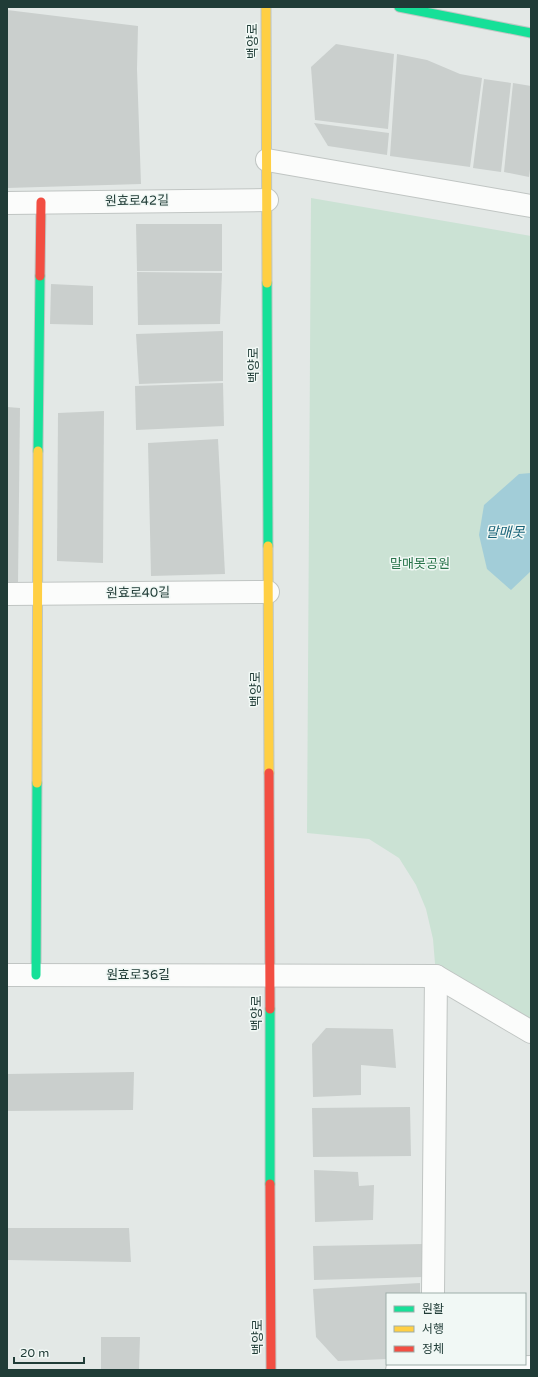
<svg xmlns="http://www.w3.org/2000/svg" width="538" height="1377" viewBox="0 0 538 1377" font-family="'Varela Round','Noto Sans KR',sans-serif">
<style>
.green{fill:#cbe2d4}
.water{fill:#a2cdd8}
.building{fill:#cacfcd}
.lines{fill:none;stroke-linecap:round;stroke-linejoin:round}
.street-casing{stroke:#c0c5c3;stroke-width:24}
.fast-casing{stroke:#bec6c3;stroke-width:11}
.slow-casing{stroke:#bec6c3;stroke-width:11}
.jam-casing{stroke:#bec6c3;stroke-width:11}
.street{stroke:#fbfcfb;stroke-width:22}
.fast{stroke:#16e098;stroke-width:9}
.slow{stroke:#ffcf43;stroke-width:9}
.jam{stroke:#f24e42;stroke-width:9}
.labels{text-anchor:middle;dominant-baseline:central;stroke-width:3;stroke-linejoin:round;paint-order:stroke}
.street-label{font-size:13px;fill:#203c37;stroke:#f1f8f5}
.park-label{font-size:13px;fill:#29744b;stroke:#f1f8f5}
.water-label{font-size:14px;font-style:italic;fill:#196379;stroke:#f1f8f5}
</style>
<rect width="100%" height="100%" fill="#e3e8e6"/>
<path class="green" d="M 311,198 L 531,236 L 531,1032 L 436,976 L 433,939 L 426,909 L 416,885 L 399,858 L 369,839 L 307,833 Z"/>
<path class="water" d="M 531,473 L 531,571 L 511,590 L 487,569 L 479,535 L 484,505 L 519,474 Z"/>
<g class="building">
<path d="M 7,10 L 138,26 L 137,69 L 141,184 L 7,188 Z"/>
<path d="M 336,44 L 394,54 L 388,129 L 315,120 L 311,67 Z"/>
<path d="M 397,54 L 427,60 L 460,74 L 482,78 L 470,167 L 390,156 Z"/>
<path d="M 484,79 L 511,83 L 501,172 L 473,168 Z"/>
<path d="M 513,83 L 531,86 L 531,162 L 529,177 L 504,172 Z"/>
<path d="M 314,123 L 389,133 L 387,155 L 328,146 Z"/>
<path d="M 136,224 L 222,224 L 222,271 L 137,271 Z"/>
<path d="M 137,272 L 222,273 L 220,324 L 138,325 Z"/>
<path d="M 51,284 L 93,286 L 93,325 L 50,324 Z"/>
<path d="M 223,331 L 223,381 L 139,384 L 136,334 Z"/>
<path d="M 223,383 L 224,426 L 136,430 L 135,386 Z"/>
<path d="M 7,407 L 20,408 L 18,583 L 7,584 Z"/>
<path d="M 104,411 L 103,563 L 57,561 L 58,413 Z"/>
<path d="M 218,439 L 225,574 L 151,576 L 148,443 Z"/>
<path d="M 326,1028 L 393,1029 L 396,1068 L 361,1065 L 361,1095 L 313,1097 L 312,1044 Z"/>
<path d="M 134,1072 L 133,1110 L 7,1111 L 7,1074 Z"/>
<path d="M 410,1107 L 411,1156 L 313,1157 L 312,1108 Z"/>
<path d="M 314,1170 L 358,1172 L 359,1186 L 374,1185 L 373,1220 L 315,1222 Z"/>
<path d="M 7,1228 L 129,1228 L 131,1262 L 7,1260 Z"/>
<path d="M 423,1244 L 423,1277 L 314,1280 L 313,1246 Z"/>
<path d="M 420,1283 L 420,1294 L 387,1294 L 387,1359 L 338,1361 L 316,1337 L 313,1289 Z"/>
<path d="M 101,1337 L 140,1337 L 139,1370 L 101,1370 Z"/>
</g>
<g class="lines">
<g class="street-casing">
<g id="street">
<path d="M 267,160 L 531,206"/>
<path d="M 7,203 L 267,200"/>
<path d="M 7,594 L 268,592"/>
<path d="M 7,975 L 436,976 L 531,1032"/>
<path d="M 433,1294 L 436,976"/>
<path d="M 397,1370 L 531,1367"/>
</g>
</g>
<g class="fast-casing">
<g id="fast">
<path d="M 399,7 L 531,33"/>
<path d="M 267,283 L 268,546"/>
<path d="M 38,451 L 40,276"/>
<path d="M 36,975 L 37,783"/>
<path d="M 270,1009 L 270,1184"/>
</g>
</g>
<g class="slow-casing">
<g id="slow">
<path d="M 266,7 L 267,283"/>
<path d="M 268,546 L 269,773"/>
<path d="M 37,783 L 38,451"/>
</g>
</g>
<g class="jam-casing">
<g id="jam">
<path d="M 40,276 L 41,202"/>
<path d="M 269,773 L 270,1009"/>
<path d="M 270,1184 L 271,1370"/>
</g>
</g>
<use href="#street" class="street"/>
<use href="#fast" class="fast"/>
<use href="#slow" class="slow"/>
<use href="#jam" class="jam"/>
</g>
<g class="labels">
<g class="street-label">
<text transform="translate(253 41) rotate(-90)">백양로</text>
<text transform="translate(137 201) rotate(-1)">원효로42길</text>
<text transform="translate(254 365) rotate(-90)">백양로</text>
<text transform="translate(138 593) rotate(-1)">원효로40길</text>
<text transform="translate(256 689) rotate(-90)">백양로</text>
<text x="138" y="975">원효로36길</text>
<text transform="translate(257 1013) rotate(-90)">백양로</text>
<text transform="translate(258 1337) rotate(-90)">백양로</text>
</g>
<g class="park-label">
<text x="420" y="564">말매못공원</text>
</g>
<g class="water-label">
<text x="505" y="532">말매못</text>
</g>
</g>
<rect width="538" height="1377" fill="none" stroke="#203c37" stroke-width="16"/>
<rect x="386" y="1293" width="140" height="72" fill="#f1f8f5" stroke="#9dada9"/>
<rect x="394" y="1306" width="20" height="6" fill="#16e098" stroke="#9dada9"/>
<text x="422" y="1313" font-size="12" fill="#203c37">원활</text>
<rect x="394" y="1326" width="20" height="6" fill="#ffcf43" stroke="#9dada9"/>
<text x="422" y="1333" font-size="12" fill="#203c37">서행</text>
<rect x="394" y="1346" width="20" height="6" fill="#f24e42" stroke="#9dada9"/>
<text x="422" y="1353" font-size="12" fill="#203c37">정체</text>
<path d="M14 1357v6h70v-6" fill="none" stroke="#203c37" stroke-width="2"/>
<text x="20" y="1357" font-size="12" fill="#203c37" stroke="#f1f8f5" stroke-width="3" paint-order="stroke">20 m</text>
</svg>
